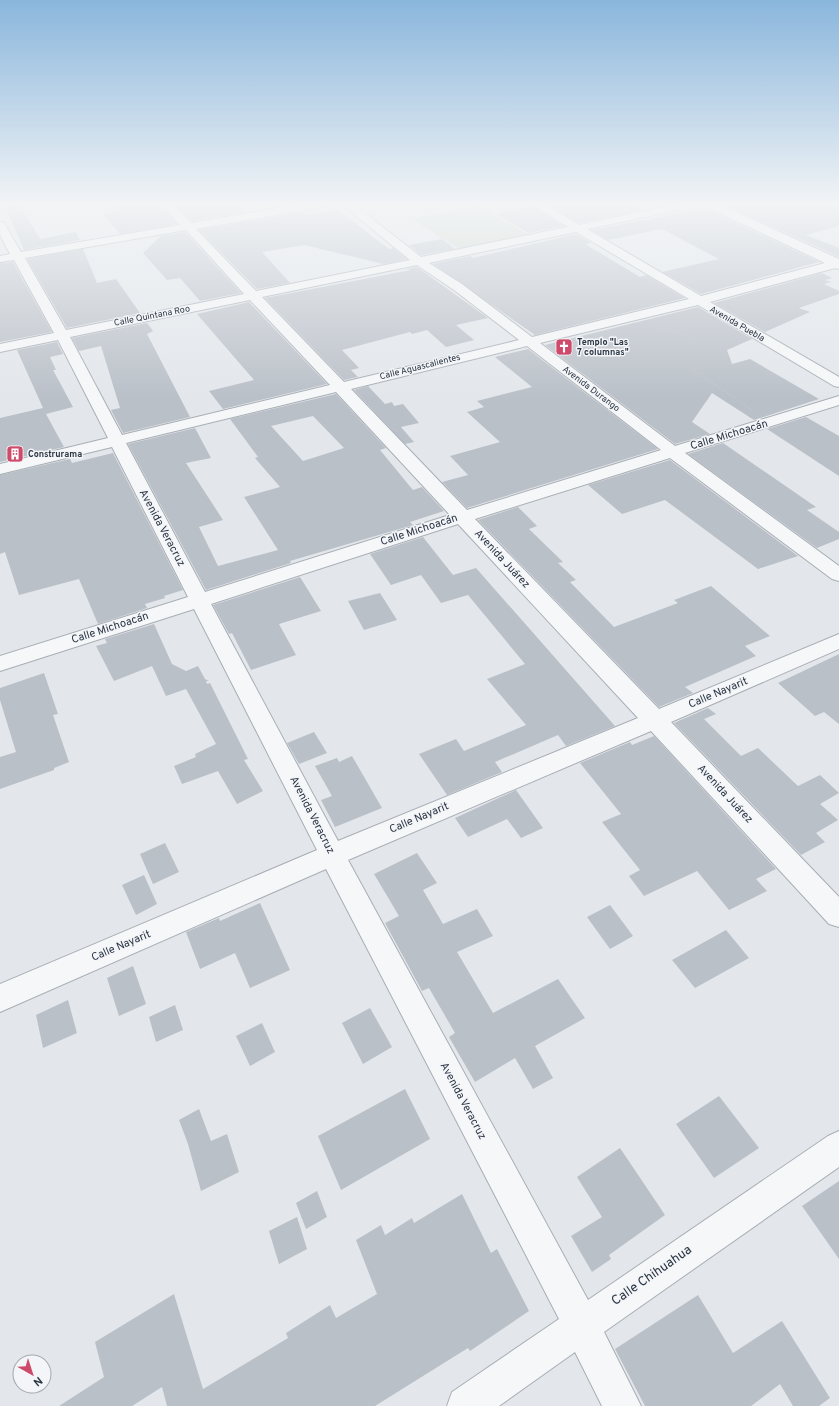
<svg xmlns="http://www.w3.org/2000/svg" width="839" height="1406" viewBox="0 0 839 1406" font-family="Overpass,sans-serif">
<style>
.green{fill:#cad5c4}
.building{fill:#bac0c8;fill-rule:evenodd}
.lines{fill:none;stroke-linecap:round;stroke-linejoin:round}
.minor-casing{stroke:#a8aeb5;stroke-width:2}
.path{stroke:#c1c5ca;stroke-width:1.5;stroke-dasharray:1.5 1.5;stroke-linecap:butt}
.minor{fill:#f6f7f9;fill-rule:evenodd}
.labels{text-anchor:middle;dominant-baseline:central;stroke-width:3;stroke-linejoin:round;paint-order:stroke}
.far-street-label{font-size:9px;fill:#2b3643;stroke:#f3f5f8}
.far-poi-label{font-size:9px;font-weight:bold;fill:#2b3643;stroke:#f3f5f8;text-anchor:start}
.street-label{font-size:11px;fill:#2b3643;stroke:#f3f5f8}
.near-street-label{font-size:13px;fill:#2b3643;stroke:#f3f5f8}
</style>
<rect width="100%" height="100%" fill="#e3e7eb"/>
<path class="green" d="M 479,206 L 532,237 L 462,251 L 412,219 Z"/>
<g class="building">
<path d="M 3,202 L 18,202 L 40,239 L 76,232 L 80,240 L 24,250 Z"/>
<path d="M 135,202 L 159,202 L 177,224 L 120,234 L 103,214 L 117,209 L 114,206 Z"/>
<path d="M 174,202 L 241,202 L 242,212 L 192,221 Z"/>
<path d="M 552,202 L 627,202 L 643,210 L 579,223 L 546,204 Z"/>
<path d="M 729,202 L 839,202 L 839,226 L 806,235 L 839,248 L 839,257 L 722,204 Z"/>
<path d="M 532,206 L 564,226 L 529,233 L 496,214 Z"/>
<path d="M 705,208 L 819,262 L 701,294 L 662,272 L 719,259 L 662,229 L 608,240 L 591,230 Z"/>
<path d="M 338,210 L 389,249 L 393,248 L 407,259 L 384,264 L 304,245 L 262,252 L 290,283 L 257,289 L 199,230 L 303,212 L 307,215 Z"/>
<path d="M 185,232 L 241,293 L 200,301 L 180,278 L 167,280 L 143,253 L 161,236 Z"/>
<path d="M 576,234 L 591,243 L 585,244 L 640,277 L 646,275 L 685,298 L 535,335 L 433,264 L 470,256 L 473,258 Z"/>
<path d="M 442,239 L 455,249 L 421,255 L 409,245 Z"/>
<path d="M 83,249 L 97,283 L 116,279 L 140,313 L 67,328 L 27,259 Z"/>
<path d="M 13,262 L 52,332 L 0,342 L 0,263 Z"/>
<path d="M 417,267 L 488,318 L 456,325 L 474,340 L 446,347 L 427,330 L 412,334 L 410,332 L 342,350 L 359,368 L 351,370 L 358,377 L 344,380 L 265,298 L 411,270 L 406,269 Z"/>
<path d="M 822,273 L 832,278 L 825,280 L 831,282 L 824,284 L 839,291 L 839,294 L 799,308 L 810,312 L 765,332 L 714,303 Z"/>
<path d="M 249,302 L 327,384 L 223,409 L 209,391 L 254,380 L 197,314 Z"/>
<path d="M 698,307 L 752,339 L 727,350 L 732,364 L 750,359 L 819,399 L 754,420 L 712,393 L 692,422 L 710,434 L 675,444 L 545,345 Z"/>
<path d="M 147,323 L 153,331 L 147,334 L 190,417 L 123,433 L 111,410 L 120,408 L 101,346 L 79,351 L 72,338 Z"/>
<path d="M 57,342 L 63,354 L 50,357 L 56,370 L 53,370 L 73,407 L 46,414 L 64,447 L 0,462 L 0,418 L 43,408 L 17,350 Z"/>
<path d="M 528,349 L 658,449 L 467,508 L 442,482 L 468,475 L 450,456 L 500,442 L 467,412 L 484,407 L 477,401 L 532,387 L 495,357 Z"/>
<path d="M 368,386 L 385,404 L 392,402 L 394,406 L 403,404 L 419,423 L 401,427 L 414,442 L 405,444 L 354,390 Z"/>
<path d="M 336,394 L 386,448 L 380,450 L 413,490 L 422,487 L 444,511 L 410,522 L 413,525 L 290,561 L 291,563 L 206,590 L 128,444 L 195,428 L 211,458 L 186,463 L 223,520 L 199,527 L 218,566 L 278,550 L 244,497 L 280,487 L 255,458 L 258,457 L 230,419 ZM 313,416 L 344,448 L 303,461 L 271,426 Z"/>
<path d="M 806,417 L 839,436 L 839,476 L 767,429 Z"/>
<path d="M 723,443 L 816,507 L 807,510 L 839,532 L 839,539 L 817,548 L 688,454 Z"/>
<path d="M 113,453 L 183,590 L 164,596 L 165,598 L 145,604 L 147,608 L 98,624 L 79,579 L 19,595 L 5,552 L 0,554 L 0,475 L 70,459 L 72,463 Z"/>
<path d="M 670,460 L 798,556 L 758,569 L 665,500 L 622,514 L 588,485 Z"/>
<path d="M 518,507 L 537,526 L 529,529 L 563,562 L 558,563 L 576,580 L 570,582 L 614,627 L 678,603 L 674,600 L 711,586 L 770,636 L 745,646 L 756,656 L 685,687 L 693,693 L 659,707 L 478,520 Z"/>
<path d="M 423,537 L 453,575 L 476,568 L 615,726 L 566,746 L 558,735 L 495,762 L 502,772 L 447,795 L 419,754 L 456,739 L 464,751 L 526,725 L 487,679 L 525,664 L 468,595 L 441,603 L 421,575 L 391,585 L 370,554 Z"/>
<path d="M 300,577 L 321,611 L 279,624 L 296,655 L 251,670 L 232,633 L 229,634 L 213,605 Z"/>
<path d="M 380,593 L 397,620 L 364,630 L 348,601 Z"/>
<path d="M 154,624 L 172,664 L 186,671 L 198,666 L 205,679 L 209,681 L 206,681 L 207,684 L 210,683 L 248,759 L 244,760 L 263,791 L 237,804 L 218,771 L 182,784 L 174,766 L 196,757 L 195,754 L 216,744 L 186,689 L 166,696 L 152,666 L 114,681 L 96,646 L 107,643 L 105,639 Z"/>
<path d="M 839,654 L 839,724 L 824,712 L 815,716 L 778,683 Z"/>
<path d="M 44,673 L 58,714 L 53,715 L 69,762 L 54,768 L 54,770 L 0,789 L 0,757 L 16,752 L 0,700 L 0,688 Z"/>
<path d="M 708,708 L 716,714 L 704,719 L 741,756 L 758,748 L 798,786 L 820,775 L 839,793 L 820,804 L 838,820 L 816,833 L 825,842 L 801,855 L 674,723 Z"/>
<path d="M 314,732 L 327,753 L 299,764 L 287,743 Z"/>
<path d="M 654,736 L 776,869 L 756,879 L 767,891 L 729,910 L 697,871 L 644,896 L 629,876 L 640,870 L 602,822 L 621,814 L 580,763 L 630,742 L 632,745 Z"/>
<path d="M 352,756 L 382,808 L 335,827 L 321,800 L 332,796 L 315,766 L 337,758 L 339,762 Z"/>
<path d="M 516,790 L 543,828 L 521,838 L 507,819 L 468,837 L 455,818 Z"/>
<path d="M 165,843 L 179,872 L 153,884 L 140,854 Z"/>
<path d="M 417,853 L 437,883 L 423,890 L 443,924 L 477,909 L 493,936 L 457,952 L 493,1013 L 558,979 L 585,1018 L 535,1046 L 553,1078 L 533,1089 L 515,1058 L 475,1082 L 449,1037 L 455,1033 L 429,988 L 422,991 L 385,923 L 399,916 L 374,874 Z"/>
<path d="M 144,875 L 157,904 L 136,915 L 122,885 Z"/>
<path d="M 260,903 L 290,970 L 250,988 L 235,953 L 200,969 L 186,932 L 219,918 L 220,921 Z"/>
<path d="M 610,905 L 633,936 L 610,949 L 587,917 Z"/>
<path d="M 726,930 L 749,958 L 695,988 L 672,960 Z"/>
<path d="M 133,966 L 146,1004 L 119,1016 L 107,978 Z"/>
<path d="M 68,1000 L 77,1033 L 43,1048 L 36,1015 Z"/>
<path d="M 175,1005 L 183,1030 L 156,1042 L 149,1017 Z"/>
<path d="M 370,1008 L 392,1047 L 363,1064 L 342,1023 Z"/>
<path d="M 262,1023 L 275,1052 L 250,1066 L 236,1036 Z"/>
<path d="M 405,1089 L 430,1139 L 341,1190 L 318,1136 Z"/>
<path d="M 719,1096 L 759,1148 L 714,1178 L 676,1124 Z"/>
<path d="M 199,1109 L 211,1141 L 227,1134 L 239,1172 L 201,1191 L 188,1144 L 179,1120 Z"/>
<path d="M 620,1148 L 665,1215 L 609,1255 L 611,1259 L 592,1272 L 571,1236 L 602,1217 L 577,1177 Z"/>
<path d="M 839,1181 L 839,1259 L 802,1206 Z"/>
<path d="M 317,1191 L 327,1217 L 306,1229 L 296,1203 Z"/>
<path d="M 462,1194 L 491,1253 L 497,1249 L 529,1311 L 470,1351 L 468,1348 L 375,1406 L 167,1406 L 162,1387 L 132,1406 L 59,1406 L 104,1377 L 95,1342 L 174,1294 L 203,1389 L 288,1338 L 286,1333 L 330,1305 L 336,1318 L 377,1294 L 356,1240 L 381,1225 L 385,1235 L 412,1218 L 414,1223 Z"/>
<path d="M 297,1217 L 307,1249 L 279,1264 L 269,1231 Z"/>
<path d="M 698,1295 L 733,1353 L 782,1321 L 830,1398 L 819,1406 L 793,1406 L 780,1384 L 751,1406 L 645,1406 L 615,1349 Z"/>
</g>
<g class="lines">
<g class="minor-casing">
<path id="minor" d="M 160,202 L 171,202 L 191,223 L 311,202 L 337,202 L 332,205 L 196,229 L 256,291 L 410,260 L 339,202 L 351,202 L 421,257 L 568,227 L 528,202 L 541,202 L 579,225 L 687,202 L 714,202 L 839,259 L 839,269 L 835,268 L 710,302 L 839,377 L 839,387 L 834,386 L 698,305 L 540,343 L 675,446 L 839,396 L 839,405 L 685,453 L 839,566 L 839,581 L 832,579 L 670,458 L 475,519 L 659,709 L 839,634 L 839,649 L 671,722 L 839,897 L 839,927 L 829,924 L 651,731 L 348,860 L 588,1300 L 828,1136 L 839,1131 L 839,1167 L 604,1332 L 641,1406 L 602,1406 L 575,1352 L 499,1406 L 447,1406 L 452,1392 L 559,1319 L 326,869 L 0,1012 L 0,984 L 317,850 L 194,609 L 0,671 L 0,656 L 188,597 L 112,447 L 0,474 L 0,464 L 108,438 L 58,340 L 0,352 L 0,344 L 54,333 L 14,260 L 0,262 L 0,256 L 10,254 L 0,235 L 0,222 L 4,223 L 21,252 L 180,225 ZM 703,205 L 825,263 L 701,296 L 587,229 ZM 186,230 L 244,294 L 66,330 L 25,258 ZM 576,232 L 689,299 L 532,337 L 462,284 L 429,263 ZM 417,265 L 454,290 L 519,340 L 344,382 L 262,297 ZM 250,300 L 330,385 L 122,435 L 70,337 ZM 527,346 L 661,450 L 467,510 L 351,389 ZM 336,392 L 450,515 L 205,592 L 126,443 ZM 458,524 L 638,718 L 338,841 L 211,604 Z"/>
</g>
<g class="path">
<path d="M 660,329 L 676,331 L 695,342"/>
<path d="M 692,369 L 752,410"/>
</g>
<use href="#minor" class="minor"/>
</g>
<linearGradient id="sky" x2="0" y2="1"><stop stop-color="#8ab6dc"/><stop offset="0.51" stop-color="#f2f4f6"/><stop offset="1" stop-color="#f2f4f6" stop-opacity="0"/></linearGradient>
<rect width="839" height="399" fill="url(#sky)"/>
<defs>
<g id="church-square" transform="scale(0.9)"><rect x="-9" y="-9" width="18" height="18" rx="4" fill="#ce4a6b" stroke="#f3f5f8"/><path d="M-1.2-6h2.4v3.5h3.3v2.4h-3.3V6h-2.4V-.1h-3.3v-2.4h3.3Z" fill="#fff"/></g>
<g id="building-square" transform="scale(0.9)"><rect x="-9" y="-9" width="18" height="18" rx="4" fill="#ce4a6b" stroke="#f3f5f8"/><path d="M-4-6H4V6H1V3H-1V6H-4ZM-2.5-4.3h1.7v1.8h-1.7ZM.8-4.3h1.7v1.8H.8ZM-2.5-1h1.7V.8h-1.7ZM.8-1h1.7V.8H.8Z" fill="#fff"/></g>
</defs>
<g fill-rule="evenodd">
<use href="#church-square" x="564" y="347"/>
<use href="#building-square" x="15" y="454"/>
</g>
<g class="labels">
<g class="far-street-label">
<text transform="translate(152 316) rotate(-11)">Calle Quintana Roo</text>
<text transform="translate(737 324) rotate(30)">Avenida Puebla</text>
<text transform="translate(420 367) rotate(-14)">Calle Aguascalientes</text>
<text transform="translate(591 389) rotate(37)">Avenida Durango</text>
</g>
<g class="far-poi-label">
<text x="577" y="342">Templo "Las<tspan x="577" dy="10">7 columnas"</tspan></text>
<text x="28" y="454">Construrama</text>
</g>
<g class="street-label">
<text transform="translate(729 435) rotate(-17)">Calle Michoacán</text>
<text transform="translate(162 528) rotate(62)">Avenida Veracruz</text>
<text transform="translate(419 530) rotate(-18)">Calle Michoacán</text>
<text transform="translate(502 559) rotate(47)">Avenida Juárez</text>
<text transform="translate(110 628) rotate(-18)">Calle Michoacán</text>
<text transform="translate(718 693) rotate(-23)">Calle Nayarit</text>
<text transform="translate(725 794) rotate(47)">Avenida Juárez</text>
<text transform="translate(312 815) rotate(63)">Avenida Veracruz</text>
<text transform="translate(419 818) rotate(-23)">Calle Nayarit</text>
<text transform="translate(121 946) rotate(-23)">Calle Nayarit</text>
<text transform="translate(463 1101) rotate(62)">Avenida Veracruz</text>
</g>
<g class="near-street-label">
<text transform="translate(652 1276) rotate(-35)">Calle Chihuahua</text>
</g>
</g>
<g transform="translate(32 1374) rotate(141)"><circle r="19" fill="#f3f5f8" stroke="#a3a9b0"/>
<path d="M0-3L7 15L0 10L-7 15Z" fill="#ce4a6b"/>
<text y="-6" font-size="11" font-weight="bold" text-anchor="middle" fill="#2b3643">N</text>
</g>
</svg>
